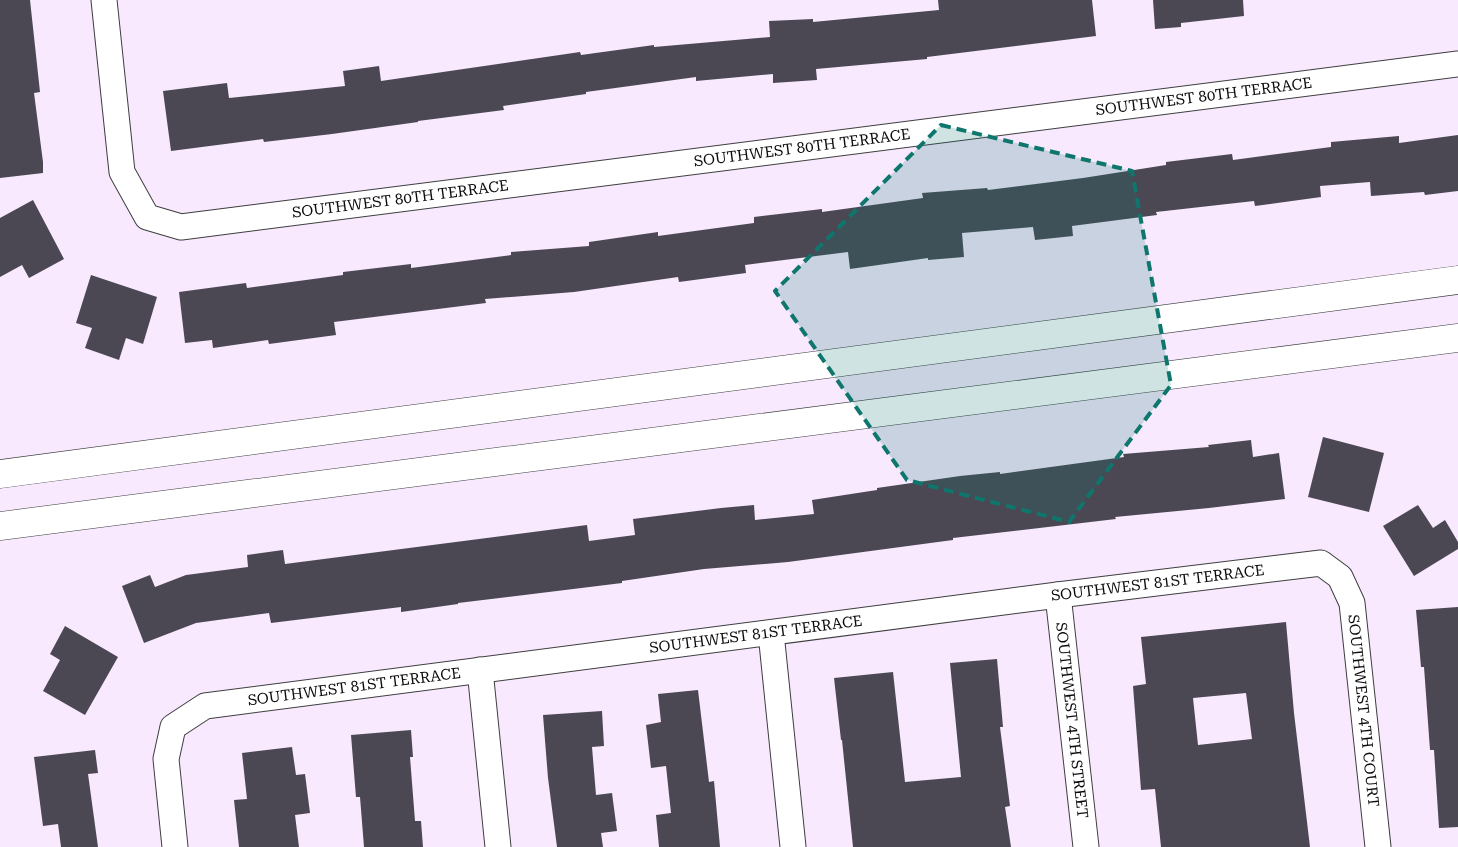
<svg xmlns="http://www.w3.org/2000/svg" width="1458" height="847" viewBox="0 0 1458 847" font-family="'Roboto Serif',serif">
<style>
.building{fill:#4b4853;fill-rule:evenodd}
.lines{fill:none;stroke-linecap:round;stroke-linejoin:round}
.minor-casing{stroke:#3e3e3e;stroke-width:27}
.tertiary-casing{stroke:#3e3e3e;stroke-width:29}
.minor{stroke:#fff;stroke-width:25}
.tertiary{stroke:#fff;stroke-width:28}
.marked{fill:#0f766e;fill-opacity:0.2;stroke:#0f766e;stroke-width:4;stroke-dasharray:10 6;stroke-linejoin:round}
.labels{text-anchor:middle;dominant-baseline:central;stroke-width:5;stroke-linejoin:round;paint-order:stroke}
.street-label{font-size:15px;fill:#0b0b0b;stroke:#fff}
</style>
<rect width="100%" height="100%" fill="#f8e9fe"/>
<g class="building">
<path d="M 0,0 L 30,0 L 40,92 L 34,93 L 43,162 L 43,173 L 0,178 Z"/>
<path d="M 938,0 L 1092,0 L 1096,36 L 927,57 L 927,59 L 816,69 L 817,80 L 773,83 L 773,74 L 696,81 L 696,77 L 586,92 L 586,94 L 503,106 L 504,110 L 418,121 L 418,122 L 332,134 L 264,142 L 263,139 L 171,151 L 163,91 L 227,83 L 229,98 L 345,86 L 343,71 L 379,66 L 381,81 L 580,52 L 581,55 L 654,45 L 654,47 L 770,37 L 769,21 L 813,19 L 813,22 L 939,10 Z"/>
<path d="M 1153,0 L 1243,0 L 1244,16 L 1181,23 L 1181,27 L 1155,29 Z"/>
<path d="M 1458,135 L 1458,191 L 1425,195 L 1424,192 L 1371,196 L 1370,182 L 1320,186 L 1321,197 L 1255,206 L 1254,201 L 1156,212 L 1157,215 L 1072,226 L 1073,236 L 1035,240 L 1033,227 L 962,233 L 964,257 L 928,260 L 928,258 L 850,269 L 848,252 L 745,265 L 746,273 L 679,282 L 678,277 L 574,292 L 485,299 L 486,303 L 334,322 L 336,335 L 269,344 L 268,340 L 213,348 L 212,340 L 185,343 L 179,292 L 246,283 L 247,288 L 343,275 L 343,272 L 411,264 L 411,268 L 511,255 L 511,252 L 589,246 L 589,242 L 658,232 L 658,236 L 754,223 L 754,217 L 822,209 L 822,212 L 923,198 L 922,193 L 987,188 L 988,190 L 1083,178 L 1166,165 L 1166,162 L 1232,154 L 1233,160 L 1331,147 L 1331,142 L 1399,136 L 1399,143 Z"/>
<path d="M 33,200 L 64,259 L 29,278 L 22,265 L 0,277 L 0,218 Z"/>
<path d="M 91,275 L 157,297 L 143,344 L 126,338 L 119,360 L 85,348 L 92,328 L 76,323 Z"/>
<path d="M 1323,437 L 1384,453 L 1369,512 L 1308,497 Z"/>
<path d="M 1251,440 L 1253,457 L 1279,453 L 1285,499 L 1209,508 L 1115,517 L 1116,519 L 953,538 L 953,540 L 788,562 L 704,569 L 622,581 L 622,583 L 458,603 L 458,604 L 401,612 L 401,607 L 271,623 L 269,613 L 196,623 L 144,643 L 122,586 L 150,575 L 155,587 L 186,575 L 248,567 L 247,555 L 283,550 L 285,564 L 587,525 L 589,541 L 635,535 L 633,519 L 721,508 L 754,505 L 755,520 L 814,514 L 812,500 L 877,490 L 877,488 L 960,476 L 1000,472 L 1000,474 L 1124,457 L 1123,454 L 1209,447 L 1208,445 Z"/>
<path d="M 1418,505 L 1433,528 L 1445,520 L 1458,542 L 1458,549 L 1414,576 L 1383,526 Z"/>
<path d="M 1458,607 L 1458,827 L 1439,828 L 1434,750 L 1430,750 L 1424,667 L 1421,667 L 1416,610 Z"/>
<path d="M 1286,622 L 1294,713 L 1310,847 L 1161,847 L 1155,789 L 1141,790 L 1133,686 L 1146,684 L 1141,637 ZM 1246,693 L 1252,739 L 1198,745 L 1193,698 Z"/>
<path d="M 65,626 L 118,657 L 85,715 L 43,691 L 60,660 L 50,654 Z"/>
<path d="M 997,659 L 1003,727 L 1000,727 L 1010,806 L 1005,807 L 1011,847 L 853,847 L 842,740 L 841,740 L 834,678 L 893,672 L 905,782 L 961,777 L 950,663 Z"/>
<path d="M 698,690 L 709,782 L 714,781 L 720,847 L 659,847 L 656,815 L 671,813 L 666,766 L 651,768 L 646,725 L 661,722 L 658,694 Z"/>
<path d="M 602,711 L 604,746 L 592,747 L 596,795 L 612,793 L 617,831 L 601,833 L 603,847 L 557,847 L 548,778 L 543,715 Z"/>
<path d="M 411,730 L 413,757 L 410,757 L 415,821 L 421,821 L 423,847 L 364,847 L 360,797 L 356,797 L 351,735 Z"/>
<path d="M 292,747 L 296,775 L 305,774 L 310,813 L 295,815 L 299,847 L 239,847 L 234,800 L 247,799 L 242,753 Z"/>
<path d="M 95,750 L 98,773 L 88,774 L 98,847 L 61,847 L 58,824 L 43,826 L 34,757 Z"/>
</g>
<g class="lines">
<g class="minor-casing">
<g id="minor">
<path id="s1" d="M 104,0 L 122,172 L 147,217 L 181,227 L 1458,64"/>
<path id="s2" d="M 1058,595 L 1086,847"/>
<path d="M 771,633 L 793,847"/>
<path d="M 480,670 L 498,847"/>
<path id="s3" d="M 175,847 L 166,759 L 173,727 L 205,706 L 1058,595 L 1321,563 L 1340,577 L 1352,603 L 1378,847"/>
</g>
</g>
<g class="tertiary-casing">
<g id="tertiary">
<path d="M 0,474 L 1458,280"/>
<path d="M 0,526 L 1458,338"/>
</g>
</g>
<use href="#minor" class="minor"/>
<use href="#tertiary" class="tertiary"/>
</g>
<path class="marked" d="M 941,125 L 1132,171 L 1171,385 L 1069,522 L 907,480 L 775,291 Z"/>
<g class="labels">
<g class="street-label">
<text stroke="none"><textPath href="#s1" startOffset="1291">SOUTHWEST 80TH TERRACE</textPath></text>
<text stroke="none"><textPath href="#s1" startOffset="886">SOUTHWEST 80TH TERRACE</textPath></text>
<text stroke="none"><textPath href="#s1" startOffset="481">SOUTHWEST 80TH TERRACE</textPath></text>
<text stroke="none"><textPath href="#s3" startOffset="1120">SOUTHWEST 81ST TERRACE</textPath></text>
<text stroke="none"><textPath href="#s3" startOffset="715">SOUTHWEST 81ST TERRACE</textPath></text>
<text stroke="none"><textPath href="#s3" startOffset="310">SOUTHWEST 81ST TERRACE</textPath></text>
<text stroke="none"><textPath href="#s3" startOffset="1445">SOUTHWEST 4TH COURT</textPath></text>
<text stroke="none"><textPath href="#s2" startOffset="126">SOUTHWEST 4TH STREET</textPath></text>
</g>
</g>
</svg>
